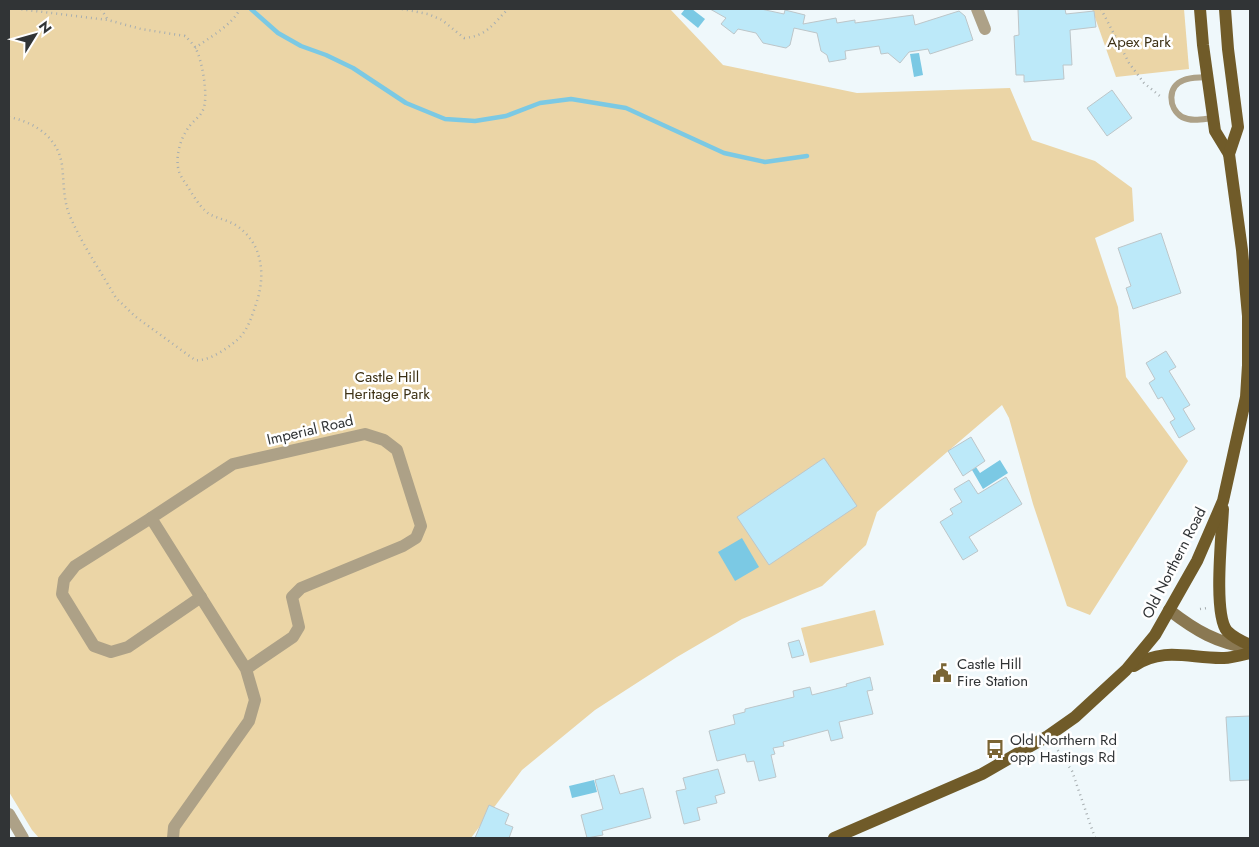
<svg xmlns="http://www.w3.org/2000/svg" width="1259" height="847" viewBox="0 0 1259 847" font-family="Jost,sans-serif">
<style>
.green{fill:#ebd5a6}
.water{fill:#7bc9e4}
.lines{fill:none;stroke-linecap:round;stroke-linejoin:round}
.stream{stroke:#7bc9e4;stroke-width:4.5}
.building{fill:#bce9f9;stroke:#bdc6c9}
.path{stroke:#a7aeb0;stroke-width:2.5;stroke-dasharray:1 4;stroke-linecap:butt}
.lane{stroke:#ada187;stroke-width:6}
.street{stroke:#ada187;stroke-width:12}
.secondary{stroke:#8a7852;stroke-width:12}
.primary{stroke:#705b29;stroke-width:12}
.labels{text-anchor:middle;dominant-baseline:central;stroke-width:5;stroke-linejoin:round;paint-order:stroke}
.park-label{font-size:15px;fill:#3d3115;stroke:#fff}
.street-label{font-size:15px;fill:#313436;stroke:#fff}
.poi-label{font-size:15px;fill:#313436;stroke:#fff;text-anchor:start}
</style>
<rect width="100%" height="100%" fill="#eff8fb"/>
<g class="green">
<path d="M 9,9 L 670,9 L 723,65 L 857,93 L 1010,88 L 1032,140 L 1095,161 L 1132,188 L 1134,221 L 1095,238 L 1118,307 L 1126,377 L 1188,461 L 1090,615 L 1067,606 L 1033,504 L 1009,418 L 1002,405 L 877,512 L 866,545 L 822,586 L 742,619 L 677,657 L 595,710 L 522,770 L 471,838 L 39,838 L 32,830 L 9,792 Z"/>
<path d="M 1092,9 L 1184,9 L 1189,69 L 1116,77 Z"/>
<path d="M 875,610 L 884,645 L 810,663 L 801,628 Z"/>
</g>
<g class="water">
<path d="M 685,9 L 692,9 L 705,19 L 698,28 L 681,14 Z"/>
<path d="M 919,53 L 923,75 L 914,77 L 910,54 Z"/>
<path d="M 1000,460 L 1008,473 L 983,489 L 972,470 L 976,467 L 980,473 Z"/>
<path d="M 742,538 L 759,567 L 735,581 L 718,552 Z"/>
<path d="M 594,780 L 597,792 L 572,798 L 569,786 Z"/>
</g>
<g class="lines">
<path class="stream" d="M 251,9 L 278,33 L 301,46 L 326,55 L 353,68 L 406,103 L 445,119 L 475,121 L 506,116 L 540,103 L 571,99 L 626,108 L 724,153 L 765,162 L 807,156"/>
</g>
<g class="building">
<path d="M 710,9 L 761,9 L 784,14 L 785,10 L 805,15 L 803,24 L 836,18 L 837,23 L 855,20 L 855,23 L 913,15 L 915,25 L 959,11 L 965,16 L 973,40 L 930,54 L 928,49 L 909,52 L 900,63 L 888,53 L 881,54 L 879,46 L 845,51 L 846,59 L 829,62 L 827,55 L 821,51 L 817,33 L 794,28 L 790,45 L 786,48 L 763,43 L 756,33 L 738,29 L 734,34 L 721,24 L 726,18 Z"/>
<path d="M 1018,9 L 1065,9 L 1066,14 L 1094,11 L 1096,27 L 1070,30 L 1072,65 L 1063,65 L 1064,79 L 1024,82 L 1024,75 L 1016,75 L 1014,36 L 1019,35 Z"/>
<path d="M 1112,90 L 1132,118 L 1107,136 L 1087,108 Z"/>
<path d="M 1161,233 L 1181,293 L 1133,309 L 1126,288 L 1131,286 L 1118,248 Z"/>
<path d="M 1166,351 L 1176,367 L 1169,371 L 1190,405 L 1183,409 L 1195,429 L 1179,438 L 1170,422 L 1175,419 L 1162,397 L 1158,399 L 1149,383 L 1155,379 L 1146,363 Z"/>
<path d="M 971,437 L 985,461 L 963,476 L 948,451 Z"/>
<path d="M 824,458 L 857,506 L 769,565 L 737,517 Z"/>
<path d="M 1006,477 L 1022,504 L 969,537 L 978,551 L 963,560 L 940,522 L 953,514 L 950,509 L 962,502 L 954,489 L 969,480 L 978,494 Z"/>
<path d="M 799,640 L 804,655 L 792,658 L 788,643 Z"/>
<path d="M 870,677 L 873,690 L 867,691 L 873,714 L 839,722 L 843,738 L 831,741 L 828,730 L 783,742 L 784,746 L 773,748 L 775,754 L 771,755 L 776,777 L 759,781 L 754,761 L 747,762 L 745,754 L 717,761 L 709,731 L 735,724 L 733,715 L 745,712 L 745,709 L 794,697 L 793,691 L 810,687 L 812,695 L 847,686 L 846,684 Z"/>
<path d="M 1250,716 L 1250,780 L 1230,781 L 1226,717 Z"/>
<path d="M 718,769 L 725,793 L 715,796 L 717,803 L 697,808 L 700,820 L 684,824 L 676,791 L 686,789 L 683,778 Z"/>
<path d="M 614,775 L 620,794 L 643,788 L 651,818 L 602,831 L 603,835 L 587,838 L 581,815 L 603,809 L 595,780 Z"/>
<path d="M 489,805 L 509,814 L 505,824 L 513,827 L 509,838 L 475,838 Z"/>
</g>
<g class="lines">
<g class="path">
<path d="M 101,9 L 108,20"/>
<path d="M 402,9 L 428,14 L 442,20 L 464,38 C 487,36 492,25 508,9"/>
<path d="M 1101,9 L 1129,63 L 1144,83 L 1161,97"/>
<path d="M 195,48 C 210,37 231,26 240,9"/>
<path d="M 9,117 C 34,122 58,137 62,165 C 64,181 63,198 69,214 C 80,241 101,272 116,298 L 136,317 L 195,360 C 208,362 226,349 236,341 C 248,331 252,316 257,301 C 266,273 262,241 234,224 C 226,220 217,218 209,214 C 200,207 194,197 188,187 C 184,181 179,175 178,167 C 176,154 181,137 189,127 C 193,121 200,117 203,110 C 209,97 202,59 195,47 C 192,43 188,39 185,36 L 141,29 L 108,20 L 19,9"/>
<path d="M 1200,609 L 1208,608"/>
<path d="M 1055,746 L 1072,771 L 1095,838"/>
</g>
<path class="lane" d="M 1207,77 C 1200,78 1191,77 1184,80 C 1167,86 1168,108 1182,117 C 1192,122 1203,119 1213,118"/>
<g class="street">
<path d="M 977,9 L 985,29"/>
<path d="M 151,518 L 75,566 L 64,580 L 62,594 L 94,646 L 111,652 L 128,647 L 201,597"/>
<path d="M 9,814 L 23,838"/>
<path d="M 173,838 L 174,827 L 249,721 L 255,700 L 246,669 L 151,518 L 233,464 L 365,434 L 384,440 L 397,450 L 421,526 L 416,538 L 403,546 L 301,588 L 292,597 L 299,627 L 293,637 L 246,669"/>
</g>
<path class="secondary" d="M 1169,610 C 1196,631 1217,643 1250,648"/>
<g class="primary">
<path d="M 1200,9 L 1203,45 L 1215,131 L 1229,154"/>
<path d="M 1223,509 C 1222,533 1213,614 1227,631 C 1233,637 1243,642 1250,645"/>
<path d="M 1134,666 C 1164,646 1191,659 1224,658 C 1232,658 1242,655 1250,653"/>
<path d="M 834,838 L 982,774 L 1048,736 L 1075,717 L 1126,670 L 1155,635 L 1197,561 L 1223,501 L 1246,397 L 1248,365 L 1248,316 L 1242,250 L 1229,154 L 1238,127 L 1228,49 L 1225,9"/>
</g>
</g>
<defs>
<g id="civic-bare" transform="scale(1.5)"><path d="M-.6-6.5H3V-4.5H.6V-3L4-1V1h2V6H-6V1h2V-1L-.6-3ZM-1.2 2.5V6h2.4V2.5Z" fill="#7a6534" stroke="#fff" stroke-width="2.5" paint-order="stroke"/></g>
<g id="bus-bare" transform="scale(1.5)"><path d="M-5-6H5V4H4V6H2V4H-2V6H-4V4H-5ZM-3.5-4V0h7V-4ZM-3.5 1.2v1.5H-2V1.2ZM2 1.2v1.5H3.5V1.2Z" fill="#7a6534" stroke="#fff" stroke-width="2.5" paint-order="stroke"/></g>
</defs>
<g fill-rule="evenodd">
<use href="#civic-bare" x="942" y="673"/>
<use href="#bus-bare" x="995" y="749"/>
</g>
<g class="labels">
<g class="park-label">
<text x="1139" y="42">Apex Park</text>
<text x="387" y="377">Castle Hill<tspan x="387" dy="17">Heritage Park</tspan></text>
</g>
<g class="street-label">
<text transform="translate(310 430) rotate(-13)">Imperial Road</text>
<text transform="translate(1174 563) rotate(-63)">Old Northern Road</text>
</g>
<g class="poi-label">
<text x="957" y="664">Castle Hill<tspan x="957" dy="17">Fire Station</tspan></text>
<text x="1010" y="740">Old Northern Rd<tspan x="1010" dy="17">opp Hastings Rd</tspan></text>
</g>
</g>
<rect width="1259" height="847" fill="none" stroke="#313436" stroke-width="20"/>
<g transform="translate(35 35) rotate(53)" stroke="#ffffff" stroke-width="4" paint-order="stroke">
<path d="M0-4L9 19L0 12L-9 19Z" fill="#313436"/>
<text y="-8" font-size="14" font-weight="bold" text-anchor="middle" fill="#313436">N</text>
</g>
</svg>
